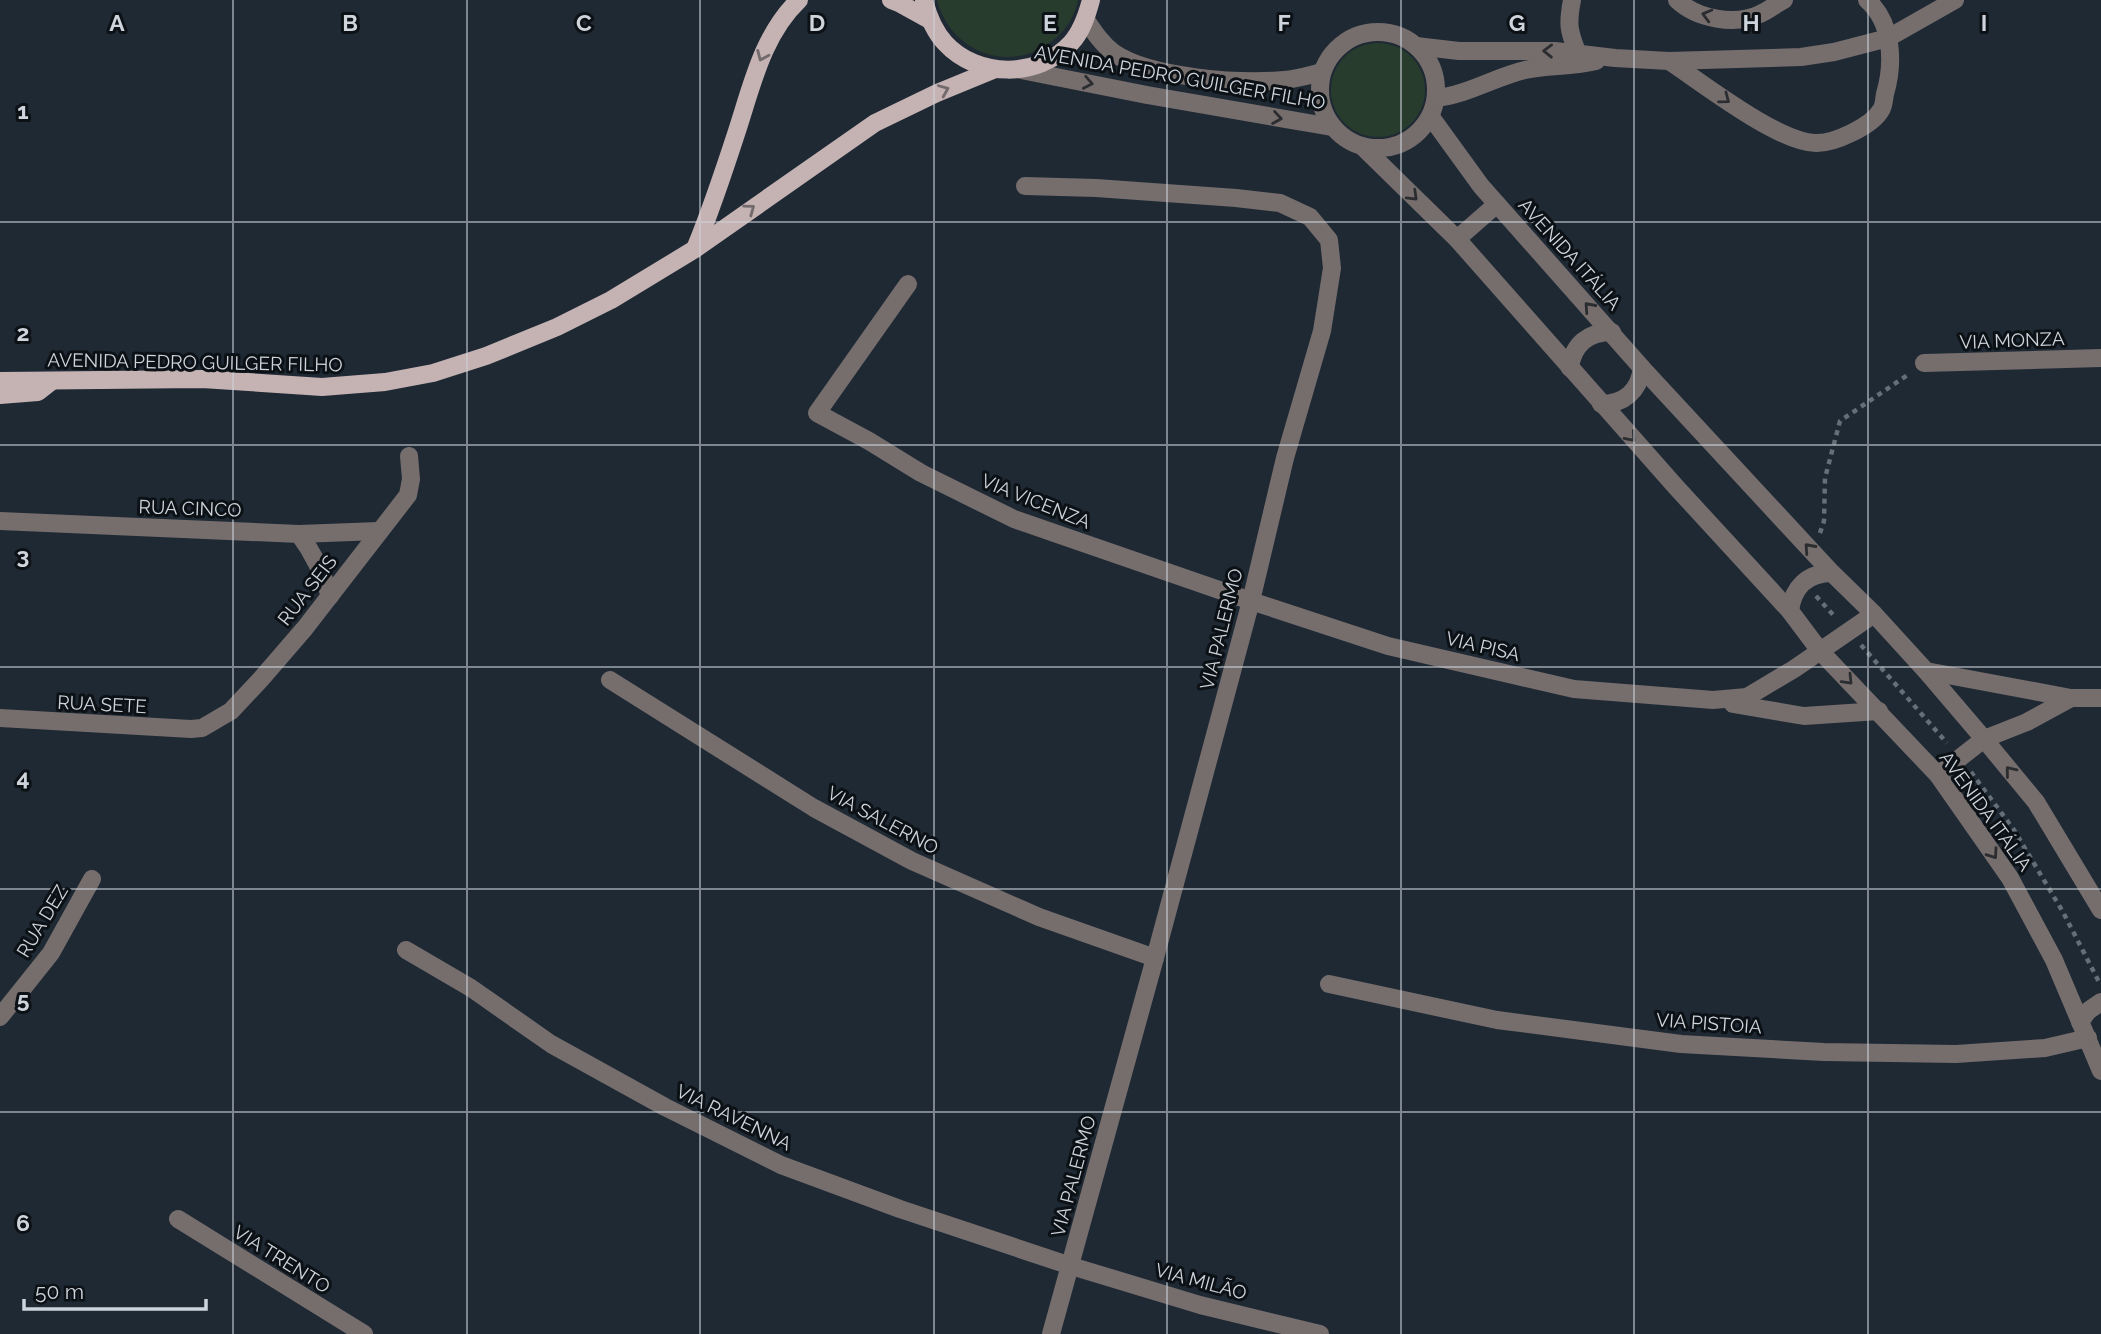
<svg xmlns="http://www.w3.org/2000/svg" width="2101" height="1334" viewBox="0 0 2101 1334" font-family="Raleway,sans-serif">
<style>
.green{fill:#283c2e}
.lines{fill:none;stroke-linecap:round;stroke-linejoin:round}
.path{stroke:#656f78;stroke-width:4.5;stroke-dasharray:5 5;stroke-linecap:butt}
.minor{stroke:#766d6d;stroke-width:18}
.major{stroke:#c5b2b3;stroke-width:18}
.oneway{stroke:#2c2d30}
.oneway2{stroke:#726a6c}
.grid{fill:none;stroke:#cdd4db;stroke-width:2;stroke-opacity:0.55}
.labels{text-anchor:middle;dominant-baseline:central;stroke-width:6;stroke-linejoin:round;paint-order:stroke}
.street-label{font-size:19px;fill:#cdd4db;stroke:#0c1116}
.grid-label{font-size:23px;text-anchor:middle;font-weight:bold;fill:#cdd4db;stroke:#0c1116;stroke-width:6;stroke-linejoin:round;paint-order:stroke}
</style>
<rect width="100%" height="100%" fill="#1e2934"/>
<g class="green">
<path d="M 937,0 L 1078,0 C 1076,12 1069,25 1061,33 C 1019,77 952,57 937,0 Z"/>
<circle cx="1378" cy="90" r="47"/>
</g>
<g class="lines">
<g class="path">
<path d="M 1820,533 L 1824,521 L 1825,478 L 1840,421 L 1909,374"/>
<path d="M 1816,596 L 1836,618"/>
<path d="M 1861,645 L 1947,743"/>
<path d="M 1971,772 L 2014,830 L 2063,912 L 2099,982"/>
</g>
<g class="minor">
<path d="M 1572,0 C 1566,31 1571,33 1580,61"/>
<path d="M 1677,0 C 1697,19 1735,26 1760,14 C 1769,10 1776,4 1784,0"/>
<path d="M 1086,20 C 1094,32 1102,44 1114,53 C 1150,78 1241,84 1284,80 C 1297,79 1310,75 1322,72"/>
<circle cx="1378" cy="90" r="58"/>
<path d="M 1416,46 L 1459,51 L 1555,51 L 1615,58 L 1669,61 L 1801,57 L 1834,52 L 1888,38 L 1955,0"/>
<path d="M 1669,61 C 1701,82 1780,144 1817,143 C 1835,143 1872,126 1881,110 C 1884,106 1884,99 1885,94 C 1894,63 1893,23 1867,0"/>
<path d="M 1021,70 L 1147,95 L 1332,127"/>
<path d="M 1436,98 C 1467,95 1495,77 1525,70 C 1548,65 1572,67 1596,61"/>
<path d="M 1431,117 L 1481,186 L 1642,368 L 1832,573 L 1874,614 L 1926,671 L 1984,739 L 2036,802 L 2101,910"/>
<path d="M 1364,148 L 1457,239 L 1676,487 L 1790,611 L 1820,651 L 1938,775 L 2010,878 L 2054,960 L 2101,1071"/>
<path d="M 1025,186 L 1096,188 L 1236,198 L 1280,203 L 1310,217 L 1329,240 L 1332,268 L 1322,331 L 1285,458 L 1251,601 L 1155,958 L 1051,1334"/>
<path d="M 1457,239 L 1497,204"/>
<path d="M 908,284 L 817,413 L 869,441 L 921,473 L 1014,519 L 1251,601 L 1388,646 L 1574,689 L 1713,700 L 1747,697 L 1794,669 L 1874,614"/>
<path d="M 1924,363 L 2101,358"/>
<path d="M 1570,368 C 1573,344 1588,332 1612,332"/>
<path d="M 1601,404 C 1624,404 1639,391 1642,368"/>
<path d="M 0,521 L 299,534 L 379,531"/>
<path d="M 299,534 C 314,554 322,573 330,596"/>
<path d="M 1790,611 C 1793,587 1807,573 1832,573"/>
<path d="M 1926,671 L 2071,698"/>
<path d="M 610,680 L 814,808 L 912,861 L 1039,917 L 1155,958"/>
<path d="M 1733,704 L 1804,716 L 1879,711"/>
<path d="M 0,718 L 191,729 L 202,728 L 231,711 L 261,679 L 305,628 L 408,495 L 411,479 L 409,456"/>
<path d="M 1938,775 L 1984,739 L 2027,722 L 2071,698 L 2101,698"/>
<path d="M 406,950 L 471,988 L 551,1044 L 665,1107 L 781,1165 L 900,1209 L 1071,1266 L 1200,1305 L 1320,1334"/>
<path d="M 1329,984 L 1497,1020 L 1681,1044 L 1824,1052 L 1956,1054 L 2045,1048 L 2088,1038"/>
<path d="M 0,1017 L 51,953 L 92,879"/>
<path d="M 2080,1022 L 2088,1011 L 2101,1002"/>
<path d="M 178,1219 L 364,1334"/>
</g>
<g class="major">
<path d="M 891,0 L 901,4 L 930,20"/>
<path d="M 924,0 C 928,16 934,31 945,43 C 977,78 1038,79 1071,43 C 1082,31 1087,15 1091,0"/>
<path d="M 695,249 C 711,210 724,171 737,131 C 752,85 763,34 799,0"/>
<path d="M 0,381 L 202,379 L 322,387 L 385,382 L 433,373 L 486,356 L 557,327 L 611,300 L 695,249 L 875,123 L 937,93 L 993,70"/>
<path d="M 0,395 L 38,392 L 52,381"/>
</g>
</g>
<defs><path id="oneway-chevron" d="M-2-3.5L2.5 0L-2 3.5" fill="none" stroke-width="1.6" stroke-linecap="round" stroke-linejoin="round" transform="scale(1.75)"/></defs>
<g class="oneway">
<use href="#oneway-chevron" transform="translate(1707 15) rotate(-165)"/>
<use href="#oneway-chevron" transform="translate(1548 51) rotate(-179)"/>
<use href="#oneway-chevron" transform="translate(1088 83) rotate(11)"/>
<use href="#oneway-chevron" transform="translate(1725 99) rotate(37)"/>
<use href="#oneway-chevron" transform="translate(1277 118) rotate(9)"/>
<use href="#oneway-chevron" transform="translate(1413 196) rotate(44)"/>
<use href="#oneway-chevron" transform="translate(1589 307) rotate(-132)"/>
<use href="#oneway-chevron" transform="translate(1631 437) rotate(49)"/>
<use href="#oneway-chevron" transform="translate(1809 548) rotate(-132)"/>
<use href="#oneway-chevron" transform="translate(1848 680) rotate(46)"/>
<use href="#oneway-chevron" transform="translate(2010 771) rotate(-129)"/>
<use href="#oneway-chevron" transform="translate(1993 854) rotate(55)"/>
</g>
<g class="oneway2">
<use href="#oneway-chevron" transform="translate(762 56) rotate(113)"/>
<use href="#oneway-chevron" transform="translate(944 90) rotate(-23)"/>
<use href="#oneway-chevron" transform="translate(750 209) rotate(-36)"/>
</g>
<path class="grid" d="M 233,0 L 233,1334M 467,0 L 467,1334M 700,0 L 700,1334M 934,0 L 934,1334M 1167,0 L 1167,1334M 1401,0 L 1401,1334M 1634,0 L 1634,1334M 1868,0 L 1868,1334M 0,222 L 2101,222M 0,445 L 2101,445M 0,667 L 2101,667M 0,889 L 2101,889M 0,1112 L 2101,1112"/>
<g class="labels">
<g class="street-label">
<text transform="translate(1180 77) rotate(10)">AVENIDA PEDRO GUILGER FILHO</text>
<text transform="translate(1570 254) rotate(48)">AVENIDA ITÁLIA</text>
<text transform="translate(2012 340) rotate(-2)">VIA MONZA</text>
<text transform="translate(195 362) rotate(1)">AVENIDA PEDRO GUILGER FILHO</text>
<text transform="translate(1036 501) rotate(22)">VIA VICENZA</text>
<text transform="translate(190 508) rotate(2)">RUA CINCO</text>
<text transform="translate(307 590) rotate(-52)">RUA SEIS</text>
<text transform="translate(1221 629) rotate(-76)">VIA PALERMO</text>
<text transform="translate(1483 646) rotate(13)">VIA PISA</text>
<text transform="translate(102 704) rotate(3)">RUA SETE</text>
<text transform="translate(1986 811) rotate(54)">AVENIDA ITÁLIA</text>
<text transform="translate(883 820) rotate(28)">VIA SALERNO</text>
<text transform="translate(42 921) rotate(-59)">RUA DEZ</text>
<text transform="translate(1709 1023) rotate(4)">VIA PISTOIA</text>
<text transform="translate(734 1117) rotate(26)">VIA RAVENNA</text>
<text transform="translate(1073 1176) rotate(-75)">VIA PALERMO</text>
<text transform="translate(282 1259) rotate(32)">VIA TRENTO</text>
<text transform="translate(1201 1281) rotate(15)">VIA MILÃO</text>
</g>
</g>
<g class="grid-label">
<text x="117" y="31">A</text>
<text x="350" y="31">B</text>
<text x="584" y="31">C</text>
<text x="817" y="31">D</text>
<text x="1050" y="31">E</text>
<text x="1284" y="31">F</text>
<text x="1517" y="31">G</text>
<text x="1751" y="31">H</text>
<text x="1984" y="31">I</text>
<text x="23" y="119">1</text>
<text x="23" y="341">2</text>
<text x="23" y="564">3</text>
<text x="23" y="786">4</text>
<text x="23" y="1008">5</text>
<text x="23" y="1231">6</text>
</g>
<path d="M24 1299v10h182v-10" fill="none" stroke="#cdd4db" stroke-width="3.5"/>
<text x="35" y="1299" font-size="21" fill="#cdd4db" stroke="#0c1116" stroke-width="5" paint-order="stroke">50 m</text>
</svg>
